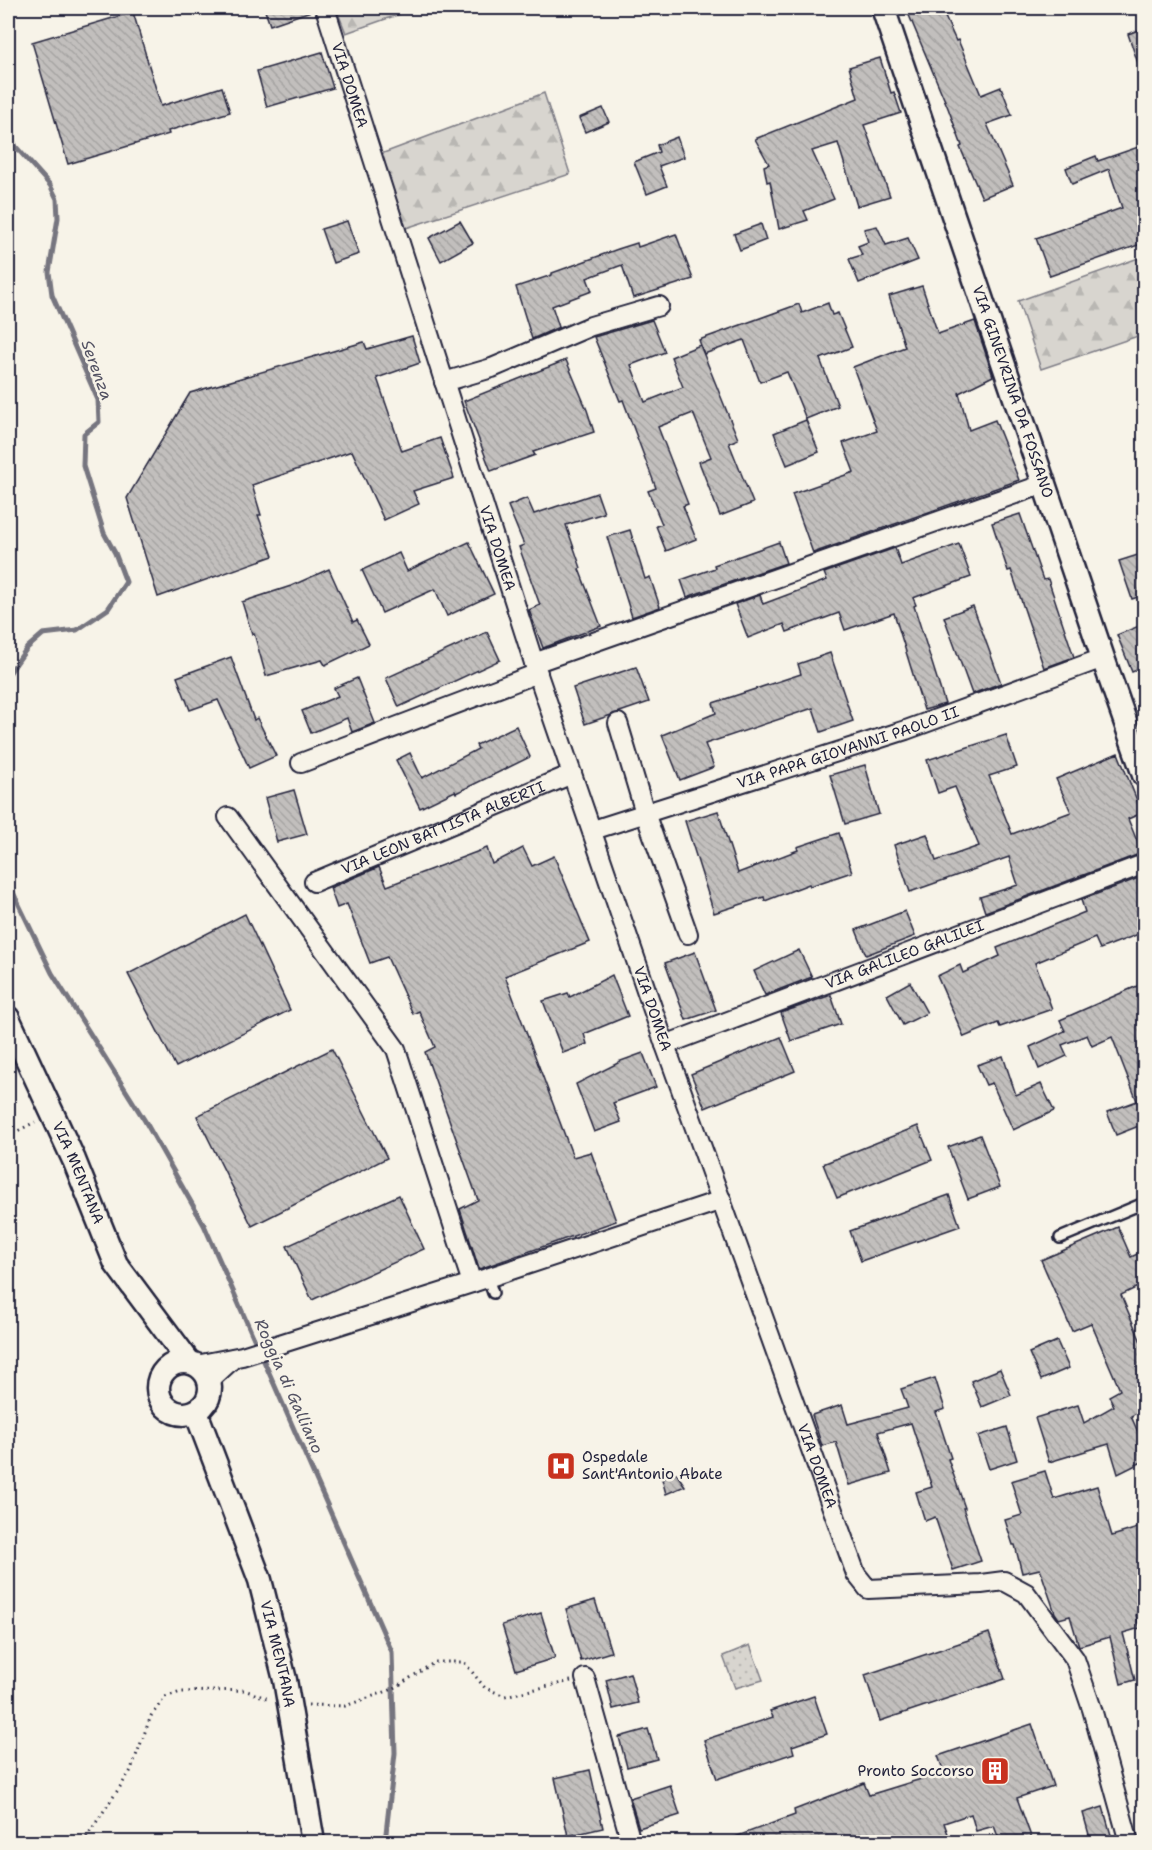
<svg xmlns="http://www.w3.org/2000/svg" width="1152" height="1850" viewBox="0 0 1152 1850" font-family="'Shantell Sans',sans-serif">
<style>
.green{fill:url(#green-dots);stroke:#7d7c85;stroke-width:1.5}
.forest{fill:url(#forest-firs);stroke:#7d7c85;stroke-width:1.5}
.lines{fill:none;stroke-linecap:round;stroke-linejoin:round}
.stream{stroke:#76747f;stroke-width:5}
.building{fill:url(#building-back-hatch);stroke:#22223b;stroke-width:1.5}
.service-casing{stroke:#22223b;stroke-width:14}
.minor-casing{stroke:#22223b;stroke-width:22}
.tertiary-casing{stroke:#22223b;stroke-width:27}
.path{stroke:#22223b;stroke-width:3;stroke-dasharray:1.5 4.5;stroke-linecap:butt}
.service{stroke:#f7f3e8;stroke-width:9}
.minor{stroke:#f7f3e8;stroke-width:18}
.tertiary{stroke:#f7f3e8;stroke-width:22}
.labels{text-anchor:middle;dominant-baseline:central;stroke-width:5;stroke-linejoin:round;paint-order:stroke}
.street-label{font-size:15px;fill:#22223b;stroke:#f7f3e8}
.poi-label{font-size:15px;fill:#22223b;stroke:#f7f3e8;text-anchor:start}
.water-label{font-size:16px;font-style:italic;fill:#535263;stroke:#f7f3e8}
</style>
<defs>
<pattern id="green-dots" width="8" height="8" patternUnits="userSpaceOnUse" patternTransform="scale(1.5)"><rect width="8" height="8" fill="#d8d5cf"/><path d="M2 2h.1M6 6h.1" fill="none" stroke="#b9b7b3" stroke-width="1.8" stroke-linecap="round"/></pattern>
<pattern id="forest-firs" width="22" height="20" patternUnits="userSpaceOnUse" patternTransform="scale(1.5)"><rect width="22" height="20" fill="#d8d5cf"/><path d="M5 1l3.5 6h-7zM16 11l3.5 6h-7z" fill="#b9b7b3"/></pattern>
<pattern id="building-back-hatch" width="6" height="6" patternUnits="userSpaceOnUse" patternTransform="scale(1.5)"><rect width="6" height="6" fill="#c2bfbd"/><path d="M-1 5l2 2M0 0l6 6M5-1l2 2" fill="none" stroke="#a6a4a3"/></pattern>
</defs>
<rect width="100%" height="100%" fill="#f7f3e8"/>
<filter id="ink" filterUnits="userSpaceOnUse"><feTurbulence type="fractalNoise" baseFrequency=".0167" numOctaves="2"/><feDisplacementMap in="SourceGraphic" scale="12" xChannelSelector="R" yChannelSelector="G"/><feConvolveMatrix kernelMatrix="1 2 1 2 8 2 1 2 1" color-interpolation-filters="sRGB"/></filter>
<g filter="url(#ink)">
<path class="green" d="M 750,1645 L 763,1680 L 735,1688 L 723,1656 Z"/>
<g class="forest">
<path d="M 336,8 L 417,8 L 346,33 Z"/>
<path d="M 544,93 L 570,174 L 406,228 L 381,154 Z"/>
<path d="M 1144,256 L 1144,334 L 1041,369 L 1018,301 Z"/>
</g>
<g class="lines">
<g class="stream">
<path d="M 8,124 L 9,132 L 16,147 L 50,185 L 57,199 L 58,218 L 49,272 L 52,295 L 98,400 L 99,422 L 84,434 L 83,466 L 104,533 L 115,553 L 126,582 L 108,609 L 77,630 L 43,634 L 27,648 L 8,675"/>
<path d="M 8,882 L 52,973 L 145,1121 L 204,1225 L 392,1652 L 395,1753 L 385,1842"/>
</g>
</g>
<g class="building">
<path d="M 264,8 L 314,8 L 314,10 L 270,25 Z"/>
<path d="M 906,8 L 941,8 L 956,41 L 958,40 L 981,95 L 1001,87 L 1012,115 L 987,124 L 1013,185 L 982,198 L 960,147 L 962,146 L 948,108 Z"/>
<path d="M 133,12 L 161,106 L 222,87 L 230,112 L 168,131 L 169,134 L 68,164 L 32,42 Z"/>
<path d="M 1144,28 L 1144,74 L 1142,75 L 1128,34 Z"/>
<path d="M 322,52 L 333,88 L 267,107 L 257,71 Z"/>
<path d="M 880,58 L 891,93 L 894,92 L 901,113 L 864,125 L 890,196 L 857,206 L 838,143 L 812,151 L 834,199 L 804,211 L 808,220 L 779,229 L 770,181 L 767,182 L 764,166 L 769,164 L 755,139 L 858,98 L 849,67 Z"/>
<path d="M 603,108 L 609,122 L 585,132 L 579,118 Z"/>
<path d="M 677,137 L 684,157 L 659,166 L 667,186 L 647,194 L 634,162 L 659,152 L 657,145 Z"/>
<path d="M 1144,145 L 1144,243 L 1050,276 L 1036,238 L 1122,208 L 1109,169 L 1072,184 L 1066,168 L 1096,156 L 1098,161 Z"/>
<path d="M 347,221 L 359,254 L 333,263 L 321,229 Z"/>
<path d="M 460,221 L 473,243 L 441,261 L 429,238 Z"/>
<path d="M 761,224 L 766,240 L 740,250 L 734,234 Z"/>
<path d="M 877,226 L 886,245 L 908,238 L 918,260 L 859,283 L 849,259 L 862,255 L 858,246 L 868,242 L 864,229 Z"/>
<path d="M 676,234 L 693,279 L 633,298 L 622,265 L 587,278 L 592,291 L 552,306 L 559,327 L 532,339 L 516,287 L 552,275 L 552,273 L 577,264 L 618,249 L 637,243 L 638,247 Z"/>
<path d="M 922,286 L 938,334 L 975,321 L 993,376 L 959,393 L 969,430 L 995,420 L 1019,480 L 813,553 L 792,494 L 854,472 L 843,443 L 877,431 L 853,367 L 905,347 L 889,296 Z"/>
<path d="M 828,303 L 832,315 L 838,313 L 852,347 L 820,359 L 838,406 L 806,419 L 787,372 L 760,382 L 744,340 L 704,354 L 699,340 L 799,304 L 802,313 Z"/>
<path d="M 652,320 L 665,352 L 631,365 L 645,402 L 683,387 L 671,357 L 700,345 L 738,439 L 729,443 L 753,503 L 720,516 L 699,462 L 711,457 L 693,413 L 658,427 L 688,504 L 683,506 L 696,539 L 666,551 L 656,526 L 662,524 L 648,491 L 656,488 L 623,400 L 620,401 L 594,337 Z"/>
<path d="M 412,336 L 420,363 L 377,378 L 402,451 L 440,438 L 454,478 L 413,491 L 419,504 L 384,520 L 352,451 L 252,485 L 261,515 L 258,515 L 273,556 L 158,597 L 127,498 L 190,393 L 364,342 L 367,349 Z"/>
<path d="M 566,360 L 587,410 L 594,432 L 533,452 L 535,455 L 491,471 L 464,401 Z"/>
<path d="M 806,420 L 819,452 L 787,465 L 774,433 Z"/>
<path d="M 597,493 L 604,513 L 566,525 L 581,568 L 579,569 L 601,626 L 543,648 L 529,610 L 540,605 L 519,547 L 524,545 L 508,506 L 527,498 L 534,514 Z"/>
<path d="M 1020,514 L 1043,580 L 1048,579 L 1074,657 L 1044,668 L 1011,570 L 1008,571 L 992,523 Z"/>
<path d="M 630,530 L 645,579 L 650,577 L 660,607 L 632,617 L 607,537 Z"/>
<path d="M 469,542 L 494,594 L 447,616 L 435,589 L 382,613 L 362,570 L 399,553 L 407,571 Z"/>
<path d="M 779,542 L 786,563 L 687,597 L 681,580 L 715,568 L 714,565 Z"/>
<path d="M 959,544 L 971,577 L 913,598 L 916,605 L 914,606 L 945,704 L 924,710 L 894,613 L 845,630 L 839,613 L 787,632 L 784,624 L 748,638 L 735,604 L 760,595 L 763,604 L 827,580 L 824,573 L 895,548 L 901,565 Z"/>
<path d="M 1144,553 L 1144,595 L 1132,599 L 1119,561 Z"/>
<path d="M 329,569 L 353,622 L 357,620 L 369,644 L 325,665 L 322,660 L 266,676 L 254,633 L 252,634 L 242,602 L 291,586 Z"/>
<path d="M 973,606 L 1001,683 L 972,694 L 944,617 Z"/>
<path d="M 1144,624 L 1144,667 L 1132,672 L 1117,635 Z"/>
<path d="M 487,632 L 500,660 L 399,707 L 386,678 Z"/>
<path d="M 830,653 L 853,721 L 821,732 L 813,708 L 705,744 L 714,767 L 680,780 L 662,735 L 716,713 L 713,703 L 801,674 L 798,664 Z"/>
<path d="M 231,657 L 254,720 L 257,718 L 276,756 L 249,768 L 218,700 L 190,710 L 177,677 Z"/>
<path d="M 636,667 L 649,702 L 585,724 L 573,688 Z"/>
<path d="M 357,678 L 375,723 L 352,732 L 347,718 L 311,733 L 302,711 L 338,696 L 334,688 Z"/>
<path d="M 516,726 L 530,757 L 456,793 L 455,791 L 420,808 L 396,760 L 410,753 L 422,778 L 478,749 L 476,745 Z"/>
<path d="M 1006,735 L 1017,767 L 989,776 L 1012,834 L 1071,812 L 1056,779 L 1118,753 L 1142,813 L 1128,819 L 1142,853 L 985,912 L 980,897 L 1018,885 L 1009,857 L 910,892 L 894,845 L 927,834 L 936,861 L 979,846 L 955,787 L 938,793 L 927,760 Z"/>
<path d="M 865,765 L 879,814 L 845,824 L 830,775 Z"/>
<path d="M 294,790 L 307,834 L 277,842 L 265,798 Z"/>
<path d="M 718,811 L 738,873 L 798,850 L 797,847 L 839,833 L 852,872 L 810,886 L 809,884 L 765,901 L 764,897 L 714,913 L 685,821 Z"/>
<path d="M 487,848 L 492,864 L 523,848 L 532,866 L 554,856 L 590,942 L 505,976 L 573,1157 L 591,1152 L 616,1221 L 479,1269 L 460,1209 L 478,1200 L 425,1052 L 435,1047 L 419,1011 L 413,1014 L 387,957 L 370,963 L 347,904 L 337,908 L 330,888 L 379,867 L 387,886 Z"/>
<path d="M 1144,876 L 1144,932 L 1100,949 L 1095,938 L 1035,963 L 1052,1009 L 1000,1027 L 998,1023 L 964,1037 L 937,976 L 960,965 L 963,973 L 1000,956 L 997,948 L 1085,912 L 1081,900 Z"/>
<path d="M 905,911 L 915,936 L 866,955 L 856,930 Z"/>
<path d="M 245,914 L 290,1010 L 176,1067 L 128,974 Z"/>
<path d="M 799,950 L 812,977 L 765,995 L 754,971 Z"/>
<path d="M 695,952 L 716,1010 L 686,1020 L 665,963 Z"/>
<path d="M 612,975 L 628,1016 L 584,1034 L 587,1044 L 563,1053 L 543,1001 L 568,993 L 570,997 Z"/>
<path d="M 910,982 L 927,1013 L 903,1025 L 887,995 Z"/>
<path d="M 1144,983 L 1144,1124 L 1116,1135 L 1107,1112 L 1137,1101 L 1112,1037 L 1092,1046 L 1087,1035 L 1062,1045 L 1067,1056 L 1039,1069 L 1030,1047 L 1065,1031 L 1060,1020 Z"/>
<path d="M 831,995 L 841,1024 L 791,1041 L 781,1013 Z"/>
<path d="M 781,1037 L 795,1071 L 705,1108 L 691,1074 Z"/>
<path d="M 332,1049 L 387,1158 L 252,1226 L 197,1116 Z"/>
<path d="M 643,1053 L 656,1087 L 613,1103 L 621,1122 L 594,1132 L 576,1084 L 618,1063 L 618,1062 Z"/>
<path d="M 1003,1056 L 1016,1095 L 1041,1084 L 1054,1111 L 1013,1130 L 992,1083 L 986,1085 L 977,1065 Z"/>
<path d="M 918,1126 L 932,1160 L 837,1198 L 823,1164 Z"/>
<path d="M 980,1135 L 1000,1187 L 968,1199 L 948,1147 Z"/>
<path d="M 399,1195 L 424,1249 L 312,1300 L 287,1246 Z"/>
<path d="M 949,1195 L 960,1226 L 861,1261 L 850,1231 Z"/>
<path d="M 1118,1227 L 1131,1257 L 1144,1251 L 1144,1284 L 1121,1295 L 1144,1349 L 1144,1409 L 1131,1416 L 1141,1439 L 1144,1441 L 1144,1461 L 1118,1474 L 1109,1444 L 1049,1462 L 1035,1418 L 1078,1405 L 1084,1423 L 1114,1406 L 1109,1396 L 1120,1390 L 1091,1323 L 1072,1331 L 1041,1260 Z"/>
<path d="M 1057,1341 L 1069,1368 L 1041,1380 L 1029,1353 Z"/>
<path d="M 1000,1369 L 1011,1395 L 982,1407 L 971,1381 Z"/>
<path d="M 935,1378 L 945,1409 L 936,1412 L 951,1458 L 948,1459 L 965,1508 L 963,1508 L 981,1561 L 953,1570 L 935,1517 L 925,1521 L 916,1492 L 932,1487 L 911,1423 L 878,1432 L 891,1473 L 849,1485 L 836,1442 L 822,1446 L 812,1415 L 842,1405 L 848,1424 L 908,1408 L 901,1389 Z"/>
<path d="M 1007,1427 L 1017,1460 L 989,1469 L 978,1436 Z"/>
<path d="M 1045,1471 L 1054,1499 L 1097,1486 L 1112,1536 L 1144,1526 L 1144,1613 L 1136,1615 L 1140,1628 L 1123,1633 L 1135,1680 L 1121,1684 L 1110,1637 L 1079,1646 L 1070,1616 L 1059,1619 L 1055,1613 L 1040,1569 L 1022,1573 L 1015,1545 L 1013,1545 L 1005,1520 L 1022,1515 L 1011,1481 Z"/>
<path d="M 676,1473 L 685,1486 L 666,1494 L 662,1479 Z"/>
<path d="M 595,1600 L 611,1652 L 581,1661 L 566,1609 Z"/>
<path d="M 541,1613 L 555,1658 L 516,1670 L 502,1625 Z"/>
<path d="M 989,1633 L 1005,1679 L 880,1721 L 865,1675 Z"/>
<path d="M 630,1673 L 638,1703 L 613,1709 L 606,1680 Z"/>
<path d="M 814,1696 L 827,1734 L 792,1746 L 794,1753 L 717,1779 L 704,1740 L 773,1717 L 770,1711 Z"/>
<path d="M 1032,1724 L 1053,1786 L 1017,1798 L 1033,1842 L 1000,1842 L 994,1826 L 976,1831 L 971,1814 L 944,1823 L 951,1842 L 724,1842 L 724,1841 L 795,1815 L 794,1810 L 864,1783 L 869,1795 L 944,1772 L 938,1756 Z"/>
<path d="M 648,1729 L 657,1759 L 627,1767 L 619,1737 Z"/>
<path d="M 590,1770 L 603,1828 L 568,1836 L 555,1778 Z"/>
<path d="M 670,1785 L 680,1815 L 639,1828 L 630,1798 Z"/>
<path d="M 1103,1807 L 1113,1842 L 1091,1842 L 1083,1813 Z"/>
</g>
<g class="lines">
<g class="service-casing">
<g id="service">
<path d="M 1060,1238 L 1144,1203"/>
<path d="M 488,1278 L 493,1293"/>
</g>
</g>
<g class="minor-casing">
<g id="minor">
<path id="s1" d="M 325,8 L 534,663 L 665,1045 L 856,1574 L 868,1589 L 981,1584 L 1004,1581 L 1026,1593 L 1075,1659 L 1092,1709 L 1129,1842"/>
<path d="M 444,382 L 492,368 L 591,326 L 659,306"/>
<path d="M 534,663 L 1044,484"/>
<path d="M 618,723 L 645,813 L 688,934"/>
<path d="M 301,763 L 538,673"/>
<path d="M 228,817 L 396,1049 L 472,1283"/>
<path id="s2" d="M 593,830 L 906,730 L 1103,658"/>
<path id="s3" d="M 314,882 L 572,774"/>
<path id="s4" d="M 665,1045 L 1144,864"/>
<path d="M 196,1365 L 242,1356 L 472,1283 L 722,1200"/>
<path d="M 209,1381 L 234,1358"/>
<path d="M 585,1678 L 631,1842"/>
</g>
</g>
<g class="tertiary-casing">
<g id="tertiary">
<path id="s5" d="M 883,8 L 1103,658 L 1144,775"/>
<path id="s6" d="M 8,1018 L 74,1160 L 116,1264 L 189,1362"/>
<circle cx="184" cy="1388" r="26"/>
<path id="s7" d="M 196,1412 L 260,1580 L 285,1680 L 313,1842"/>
</g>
</g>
<g class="path">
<path d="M 8,989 L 14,1000"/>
<path d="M 8,1136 L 35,1122"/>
<path d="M 216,1410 L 220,1393"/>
<path d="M 308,1705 L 345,1706 L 393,1689 L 435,1662 L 464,1662 L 485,1688 L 505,1696 L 571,1681"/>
<path d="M 83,1842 L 130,1772 L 151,1716 L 165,1697 L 181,1692 L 244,1690 L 269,1699"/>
</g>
<use href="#service" class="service"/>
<use href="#minor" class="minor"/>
<use href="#tertiary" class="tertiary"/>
</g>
</g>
<defs>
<g id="hospital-square" transform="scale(1.5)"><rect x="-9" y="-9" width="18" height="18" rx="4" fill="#c8321e" stroke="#f7f3e8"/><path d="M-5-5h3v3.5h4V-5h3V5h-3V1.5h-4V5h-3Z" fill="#fff"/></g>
<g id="building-square" transform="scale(1.5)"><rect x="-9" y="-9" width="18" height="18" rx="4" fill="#c8321e" stroke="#f7f3e8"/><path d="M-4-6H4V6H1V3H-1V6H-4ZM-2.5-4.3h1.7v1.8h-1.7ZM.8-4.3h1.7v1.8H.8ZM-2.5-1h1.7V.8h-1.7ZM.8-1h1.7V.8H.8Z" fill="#fff"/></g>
</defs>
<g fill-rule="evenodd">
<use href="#hospital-square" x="561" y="1466"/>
<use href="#building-square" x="995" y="1771"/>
</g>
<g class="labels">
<g class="street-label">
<text stroke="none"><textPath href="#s1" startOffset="81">VIA DOMEA</textPath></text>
<text stroke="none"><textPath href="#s5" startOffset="405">VIA GINEVRINA DA FOSSANO</textPath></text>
<text stroke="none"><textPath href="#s1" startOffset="567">VIA DOMEA</textPath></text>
<text stroke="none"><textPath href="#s2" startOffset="268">VIA PAPA GIOVANNI PAOLO II</textPath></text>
<text stroke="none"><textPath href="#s3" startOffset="140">VIA LEON BATTISTA ALBERTI</textPath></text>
<text stroke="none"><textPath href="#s4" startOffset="256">VIA GALILEO GALILEI</textPath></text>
<text stroke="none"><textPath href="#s1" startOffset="1053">VIA DOMEA</textPath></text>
<text stroke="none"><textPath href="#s6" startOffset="170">VIA MENTANA</textPath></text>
<text stroke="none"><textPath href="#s1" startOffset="1539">VIA DOMEA</textPath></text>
<text stroke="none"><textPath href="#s7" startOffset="256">VIA MENTANA</textPath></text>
</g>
<g class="poi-label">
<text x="582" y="1457">Ospedale<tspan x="582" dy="17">Sant'Antonio Abate</tspan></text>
<text x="974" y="1771" text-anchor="end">Pronto Soccorso</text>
</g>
<g class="water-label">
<text transform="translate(97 370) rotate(70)">Serenza</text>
<text transform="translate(289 1386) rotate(66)">Roggia di Galliano</text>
</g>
</g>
<rect width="1152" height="1850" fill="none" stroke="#f7f3e8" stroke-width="30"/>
<rect x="15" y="15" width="1122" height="1820" fill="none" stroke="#22223b" stroke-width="2" filter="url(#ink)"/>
</svg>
